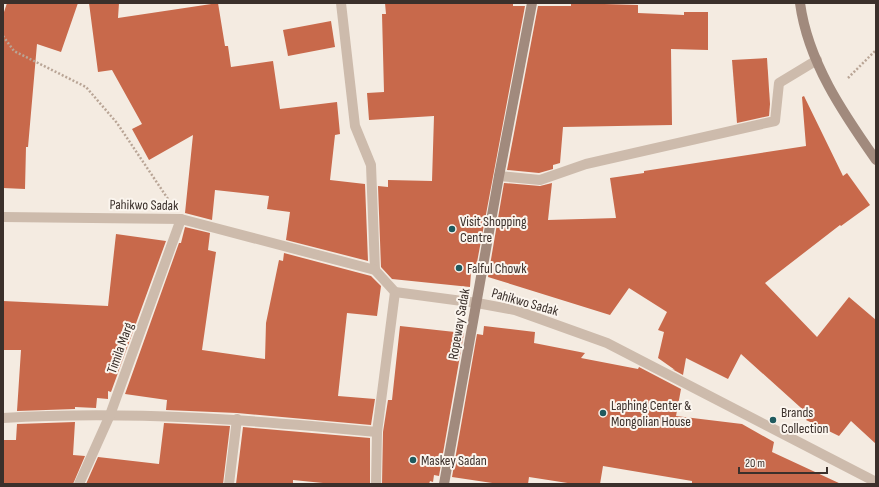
<svg xmlns="http://www.w3.org/2000/svg" width="879" height="487" viewBox="0 0 879 487" font-family="'Sofia Sans Condensed',sans-serif">
<style>
.building{fill:#c8694b}
.lines{fill:none;stroke-linecap:round;stroke-linejoin:round}
.path{stroke:#b9a596;stroke-width:2.5;stroke-dasharray:2 2;stroke-linecap:butt}
.service{stroke:#cdbbac;stroke-width:10}
.minor{stroke:#cdbbac;stroke-width:10}
.secondary{stroke:#a18a7d;stroke-width:10}
.poi-dot{fill:#1f5a5e;stroke:#fbf5ee;stroke-width:1.5}
.labels{text-anchor:middle;dominant-baseline:central;stroke-width:4;stroke-linejoin:round;paint-order:stroke}
.street-label{font-size:14px;fill:#3b302b;stroke:#fbf5ee}
.poi-label{font-size:14px;fill:#3b302b;stroke:#fbf5ee;text-anchor:start}
</style>
<rect width="100%" height="100%" fill="#f4ebe1"/>
<g class="building">
<path d="M 7,3 L 78,3 L 61,52 L 37,44 L 28,147 L 26,147 L 25,189 L 3,188 L 3,15 Z"/>
<path d="M 89,3 L 119,3 L 118,18 L 218,3 L 225,46 L 228,46 L 231,67 L 273,61 L 280,109 L 337,102 L 340,134 L 335,135 L 330,180 L 365,184 L 368,261 L 286,240 L 290,212 L 267,209 L 269,196 L 215,190 L 212,220 L 185,213 L 193,135 L 149,160 L 132,129 L 142,124 L 112,70 L 98,72 Z"/>
<path d="M 385,3 L 513,3 L 513,6 L 525,6 L 475,273 L 471,272 L 470,287 L 392,279 L 381,267 L 378,186 L 388,187 L 388,180 L 432,181 L 434,116 L 369,120 L 367,93 L 384,92 L 382,14 L 386,14 Z"/>
<path d="M 571,3 L 638,5 L 638,13 L 684,15 L 684,12 L 708,12 L 708,50 L 671,49 L 672,125 L 563,127 L 560,163 L 553,165 L 553,169 L 539,173 L 507,170 L 538,6 L 571,6 Z"/>
<path d="M 331,21 L 335,47 L 288,56 L 283,30 Z"/>
<path d="M 767,58 L 770,104 L 769,116 L 737,123 L 732,60 Z"/>
<path d="M 804,96 L 843,176 L 847,173 L 870,205 L 841,226 L 840,225 L 765,283 L 817,337 L 849,297 L 876,320 L 876,444 L 851,421 L 839,436 L 806,420 L 810,416 L 741,354 L 728,379 L 686,358 L 683,375 L 672,369 L 675,370 L 658,358 L 664,332 L 658,330 L 667,312 L 629,288 L 610,315 L 488,277 L 504,183 L 540,186 L 552,183 L 548,220 L 616,218 L 610,178 L 644,173 L 644,171 L 806,146 L 802,97 Z"/>
<path d="M 185,227 L 210,233 L 208,250 L 216,252 L 202,350 L 265,359 L 266,323 L 279,260 L 283,261 L 284,253 L 371,276 L 381,286 L 377,316 L 347,313 L 338,396 L 375,399 L 371,425 L 237,413 L 166,410 L 167,400 L 125,394 L 179,243 L 181,243 Z"/>
<path d="M 116,234 L 166,241 L 111,392 L 108,391 L 108,399 L 97,398 L 96,408 L 75,407 L 75,409 L 17,411 L 21,350 L 3,350 L 3,301 L 108,306 Z"/>
<path d="M 400,326 L 464,333 L 439,476 L 434,475 L 433,482 L 430,481 L 429,484 L 382,484 L 383,432 L 388,400 L 392,400 Z"/>
<path d="M 484,326 L 535,332 L 534,343 L 585,353 L 581,358 L 638,369 L 639,367 L 681,389 L 676,416 L 742,424 L 774,442 L 772,452 L 841,484 L 692,484 L 692,481 L 603,466 L 600,484 L 574,484 L 529,477 L 528,484 L 499,484 L 452,477 L 477,334 L 483,335 Z"/>
<path d="M 75,422 L 73,455 L 85,456 L 73,484 L 3,484 L 3,440 L 16,440 L 17,424 Z"/>
<path d="M 164,423 L 230,426 L 223,484 L 86,484 L 98,457 L 159,464 Z"/>
<path d="M 243,427 L 370,438 L 370,484 L 333,484 L 293,480 L 293,484 L 236,484 Z"/>
</g>
<g class="lines">
<g class="path">
<path d="M 3,36 L 14,51 L 86,87 L 117,123 L 168,199"/>
<path d="M 848,78 L 876,50"/>
</g>
<g class="service">
<path d="M 341,3 L 355,126 L 371,165 L 375,270"/>
<path d="M 499,176 L 540,180 L 586,164 L 775,121 L 779,83 L 817,60"/>
</g>
<g class="minor">
<path d="M 3,217 L 181,219 L 375,270 L 395,292 L 477,303 L 515,310 L 607,343 L 876,482"/>
<path d="M 3,418 C 128,410 253,420 377,432"/>
<path d="M 79,484 L 110,415 L 181,219"/>
<path d="M 229,484 L 237,419"/>
<path d="M 376,484 L 377,432 L 395,292"/>
</g>
<g class="secondary">
<path d="M 800,3 C 808,62 843,113 876,160"/>
<path d="M 444,484 L 499,176 L 532,3"/>
</g>
</g>
<g class="poi-dot">
<circle cx="452" cy="229" r="4"/>
<circle cx="459" cy="268" r="4"/>
<circle cx="603" cy="413" r="4"/>
<circle cx="773" cy="420" r="4"/>
<circle cx="413" cy="460" r="4"/>
</g>
<g class="labels">
<g class="street-label">
<text transform="translate(144 205) rotate(1)">Pahikwo Sadak</text>
<text transform="translate(525 302) rotate(16)">Pahikwo Sadak</text>
<text transform="translate(459 324) rotate(-80)">Ropeway Sadak</text>
<text transform="translate(120 348) rotate(-70)">Timila Marg</text>
</g>
<g class="poi-label">
<text x="460" y="221">Visit Shopping<tspan x="460" dy="16">Centre</tspan></text>
<text x="467" y="268">Falful Chowk</text>
<text x="611" y="405">Laphing Center &amp;<tspan x="611" dy="16">Mongolian House</tspan></text>
<text x="781" y="412">Brands<tspan x="781" dy="16">Collection</tspan></text>
<text x="421" y="460">Maskey Sadan</text>
</g>
</g>
<rect width="879" height="487" fill="none" stroke="#3b302b" stroke-width="8"/>
<path d="M739 467v6h88v-6" fill="none" stroke="#3b302b" stroke-width="2"/>
<text x="745" y="467" font-size="12" fill="#3b302b" stroke="#fbf5ee" stroke-width="3" paint-order="stroke">20 m</text>
</svg>
